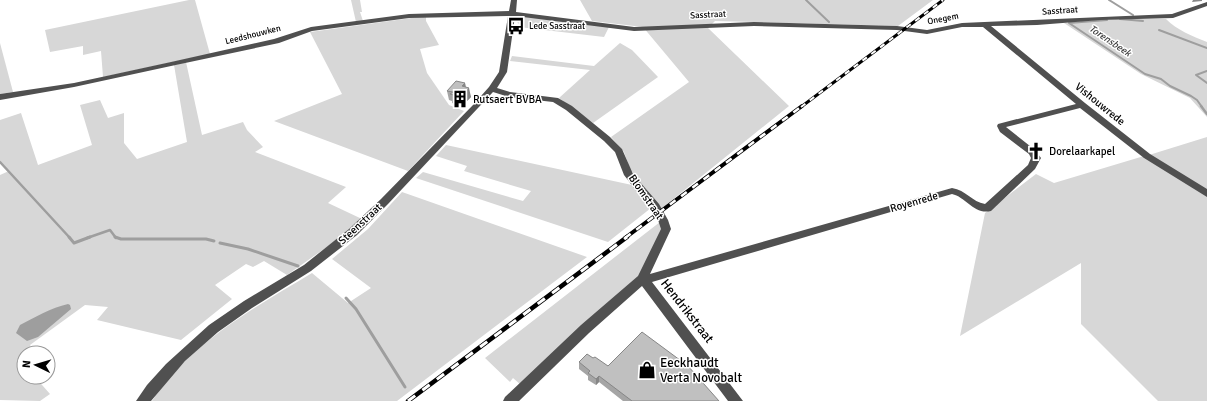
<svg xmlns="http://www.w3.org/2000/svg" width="1207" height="401" viewBox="0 0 1207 401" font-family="Signika,sans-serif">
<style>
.green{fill:#d7d7d7}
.water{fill:#9e9e9e}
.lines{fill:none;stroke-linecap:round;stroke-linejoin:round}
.stream-far2{stroke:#9e9e9e;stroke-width:2}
.stream-far1{stroke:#9e9e9e;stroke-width:2.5}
.stream{stroke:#9e9e9e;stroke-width:3}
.minor{fill:#505050;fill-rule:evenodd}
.rail-far2-casing{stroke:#000;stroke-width:3}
.rail-far1-casing{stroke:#000;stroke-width:4}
.rail-casing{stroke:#000;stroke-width:4.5}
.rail-far2{stroke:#fff;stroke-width:2;stroke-dasharray:5.5;stroke-linecap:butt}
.rail-far1{stroke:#fff;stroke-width:2.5;stroke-dasharray:7;stroke-linecap:butt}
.rail{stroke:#fff;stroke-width:3;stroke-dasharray:9;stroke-linecap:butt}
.wall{fill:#a5a5a5}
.shaded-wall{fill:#868686}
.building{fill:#c0c0c0;stroke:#868686}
.labels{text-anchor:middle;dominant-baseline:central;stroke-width:3;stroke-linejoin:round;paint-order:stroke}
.far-street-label{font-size:9px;fill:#000;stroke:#fff}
.far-poi-label{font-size:9px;fill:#000;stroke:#fff;text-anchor:start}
.far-water-label{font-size:10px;font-style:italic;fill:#3f3f3f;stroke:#fff}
.poi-label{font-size:11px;fill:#000;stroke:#fff;text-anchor:start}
.street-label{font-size:11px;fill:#000;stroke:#fff}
.near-street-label{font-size:13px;fill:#000;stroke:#fff}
.near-poi-label{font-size:13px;fill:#000;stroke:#fff;text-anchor:start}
</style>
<rect width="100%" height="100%" fill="#fff"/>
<g class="green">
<path d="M 189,0 L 195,0 L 210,54 L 103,77 L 101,51 L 83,55 L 83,46 L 50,52 L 45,30 Z"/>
<path d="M 351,0 L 360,0 L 362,12 L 360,12 L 363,21 L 356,22 Z"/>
<path d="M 580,0 L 933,0 L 898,26 L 715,21 L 708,28 L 789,106 L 661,209 L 630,169 L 624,152 L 611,137 L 689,82 L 643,27 L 592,21 Z"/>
<path d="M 518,15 L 609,27 L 604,37 L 519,27 L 519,24 L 517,22 Z"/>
<path d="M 426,16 L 426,21 L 439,45 L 420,49 L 427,73 L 449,105 L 464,111 L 408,171 L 274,121 L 342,94 L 310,32 Z"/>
<path d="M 1117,19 L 1166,19 C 1177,30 1192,36 1207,42 L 1207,117 L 1190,98 L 1141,74 L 1064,23 Z"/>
<path d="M 0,43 L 13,92 L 0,94 Z"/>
<path d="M 620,43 L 632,50 L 658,77 L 593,123 L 559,98 L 590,70 L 510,61 L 512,56 L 594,66 Z"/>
<path d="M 186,62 L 202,135 L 243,122 L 247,130 L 263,147 L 255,152 L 346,187 L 328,203 L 362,219 L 331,244 L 287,275 L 264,261 L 253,267 L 246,264 L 215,285 L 232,299 L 181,340 L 97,320 L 108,307 L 85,305 L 30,345 L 34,352 L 24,353 L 24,360 L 22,361 L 24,364 L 24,377 L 35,377 L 50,394 L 40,401 L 0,400 L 0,175 L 9,171 L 0,161 L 0,120 L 21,113 L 38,165 L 92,145 L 80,105 L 100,100 L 108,118 L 124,113 L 124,143 L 137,159 L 187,142 L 174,65 Z"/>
<path d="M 1207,137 L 1207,192 L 1149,155 Z"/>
<path d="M 446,145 L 632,185 L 651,208 L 608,242 L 416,178 L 423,172 L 523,201 L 531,191 L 464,171 L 467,166 L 436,156 Z"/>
<path d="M 1144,156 L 1207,196 L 1207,401 L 1158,401 L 1081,324 L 1081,263 L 960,336 L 985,213 L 1036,174 L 1054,183 Z"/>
<path d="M 402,192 L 587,257 L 397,401 L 152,401 C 190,343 254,308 312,273 L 348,303 L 371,288 L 332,259 L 368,229 Z"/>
<path d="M 660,222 L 663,228 L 644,272 L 521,385 L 513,378 L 510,382 L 485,358 Z"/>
</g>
<path class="water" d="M 68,304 L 70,305 L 71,309 L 38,337 L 27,341 L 16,333 L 20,325 C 35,317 51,308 68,304 Z"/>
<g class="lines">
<g class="stream-far2">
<path d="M 806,0 L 829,22"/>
<path d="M 1109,0 L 1133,15"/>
<path d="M 1120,19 L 1143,21"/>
<path d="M 1107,20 L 1069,23 L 1145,74 L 1161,79 L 1170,86 L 1191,96 L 1197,100 L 1202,107"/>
<path d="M 1159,30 L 1207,48"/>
<path d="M 1207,71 L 1196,75 L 1207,83"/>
</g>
<g class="stream-far1">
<path d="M 1201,106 L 1207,114"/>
<path d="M 0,162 L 70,238"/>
<path d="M 87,238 L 110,230 L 116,238"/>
</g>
<g class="stream">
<path d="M 69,237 L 74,243 L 90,237"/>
<path d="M 115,237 L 121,239 L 206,239 L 214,241"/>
<path d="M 220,243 L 248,249 L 298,266"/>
<path d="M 346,298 L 356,309 L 405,387"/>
</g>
<path class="minor" d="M 511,0 L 517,0 L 516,12 L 634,27 L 754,22 L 897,26 L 927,30 L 962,23 L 1172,14 L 1207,2 L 1207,6 L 1173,18 L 1101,20 L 1037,25 L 991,26 L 1085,103 L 1150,154 L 1207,189 L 1207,197 L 1144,158 L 1080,108 L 1006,127 L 1035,150 L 1041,158 L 1035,169 L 991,211 C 974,215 966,197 952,194 L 652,282 L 743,401 L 728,401 L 642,286 L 589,333 L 519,401 L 503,401 L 505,397 L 581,325 L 638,276 L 661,229 L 658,220 L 651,210 L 624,175 L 615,152 L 604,141 L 566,110 L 553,102 L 509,97 L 493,92 L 388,204 L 357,235 L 311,271 L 252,308 L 218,332 L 185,361 L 151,401 L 136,401 L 147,385 L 166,364 L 209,325 L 244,301 L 304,265 L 349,229 L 381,199 L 473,105 L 489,87 L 499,72 L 508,16 L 409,18 L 312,31 L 279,43 L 171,66 L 74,87 L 0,100 L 0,94 L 74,83 L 171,62 L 274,39 L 311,27 L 409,14 L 509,11 ZM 515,16 L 634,31 L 754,26 L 897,30 L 927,34 L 962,27 L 983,27 L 1076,104 L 998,124 L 997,126 L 1000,132 L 1029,154 L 1031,158 L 1028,165 L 985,204 C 972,202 966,190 952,188 L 650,274 L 671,229 L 668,220 L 659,204 L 633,174 L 622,149 L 610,137 L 572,106 L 558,98 L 510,92 L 497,88 L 507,72 Z"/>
<g class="rail-far2-casing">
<path id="rail-far2" d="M 801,107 L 943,0"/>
</g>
<g class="rail-far1-casing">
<path id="rail-far1" d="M 625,238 L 802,106"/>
</g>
<g class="rail-casing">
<path id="rail" d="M 408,401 L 627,237"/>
</g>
<use href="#rail-far2" class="rail-far2"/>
<use href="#rail-far1" class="rail-far1"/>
<use href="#rail" class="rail"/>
</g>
<g class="wall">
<path d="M 465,83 L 466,87 L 471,97 L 462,106 L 452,103 L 452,101 L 449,100 L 447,91 Z"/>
<path d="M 593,358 L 608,366 L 719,401 L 623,401 L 599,382 L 596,385 L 588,380 L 588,376 L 579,369 L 579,362 Z"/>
</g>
<g class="shaded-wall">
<path d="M 1193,0 L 1202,0 L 1202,1 L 1192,2 Z"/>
<path d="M 465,83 L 466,91 L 469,88 L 471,97 L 462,106 L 461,97 L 462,86 Z"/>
<path d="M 599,376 L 599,382 L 596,385 L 596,379 Z"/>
</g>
<g class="building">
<path d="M 456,81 L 465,83 L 462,86 L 469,88 L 461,97 L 450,94 L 453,92 L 447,91 Z"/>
<path d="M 642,332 L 688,366 L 719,401 L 632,401 L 599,376 L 596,379 L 588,373 L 590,371 L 579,362 L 587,354 L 593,358 L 595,357 L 608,366 Z"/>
</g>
<defs>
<g id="bus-bare" transform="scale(1.38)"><path d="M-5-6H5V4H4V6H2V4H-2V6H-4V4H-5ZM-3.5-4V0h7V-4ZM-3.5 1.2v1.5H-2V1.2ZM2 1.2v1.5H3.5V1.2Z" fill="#000" stroke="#fff" stroke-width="2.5" paint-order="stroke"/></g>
<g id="building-bare" transform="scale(1.38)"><path d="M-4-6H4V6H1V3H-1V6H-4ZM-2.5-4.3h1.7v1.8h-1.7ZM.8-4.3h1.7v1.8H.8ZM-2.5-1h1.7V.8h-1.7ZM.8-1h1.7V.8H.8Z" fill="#000" stroke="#fff" stroke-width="2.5" paint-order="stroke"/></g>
<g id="church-bare" transform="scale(1.38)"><path d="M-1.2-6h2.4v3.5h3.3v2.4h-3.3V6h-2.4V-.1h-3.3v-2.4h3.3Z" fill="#000" stroke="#fff" stroke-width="2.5" paint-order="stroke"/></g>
<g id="shop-bare" transform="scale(1.38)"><path d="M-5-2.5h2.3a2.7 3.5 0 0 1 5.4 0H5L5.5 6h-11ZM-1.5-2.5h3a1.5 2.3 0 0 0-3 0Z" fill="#000" stroke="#fff" stroke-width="2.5" paint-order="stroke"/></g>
</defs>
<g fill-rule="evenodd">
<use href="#bus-bare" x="516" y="26"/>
<use href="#building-bare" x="460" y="99"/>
<use href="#church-bare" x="1036" y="151"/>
<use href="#shop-bare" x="647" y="370"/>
</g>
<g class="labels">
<g class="far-street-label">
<text transform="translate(1060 11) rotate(-4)">Sasstraat</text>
<text transform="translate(708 15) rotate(-3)">Sasstraat</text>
<text transform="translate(943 19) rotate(-11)">Onegem</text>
<text transform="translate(253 35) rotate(-14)">Leedshouwken</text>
</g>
<g class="far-poi-label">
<text x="529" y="26">Lede Sasstraat</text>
</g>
<g class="far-water-label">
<text transform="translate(1110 41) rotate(34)">Torensbeek</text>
</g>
<g class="poi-label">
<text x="473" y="99">Rutsaert BVBA</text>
<text x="1049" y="151">Dorelaarkapel</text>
</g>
<g class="street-label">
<text transform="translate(1100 104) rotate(39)">Vishouwrede</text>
<text transform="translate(646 197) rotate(55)">Blomstraat</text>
<text transform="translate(914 202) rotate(-16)">Royenrede</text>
<text transform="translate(360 224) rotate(-43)">Steenstraat</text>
</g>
<g class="near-street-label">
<text transform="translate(687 311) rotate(52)">Hendrikstraat</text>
</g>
<g class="near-poi-label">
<text x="660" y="363">Eeckhaudt<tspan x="660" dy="15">Verta Novobalt</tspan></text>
</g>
</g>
<g transform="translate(36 365) rotate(275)"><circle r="19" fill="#ffffff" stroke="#999999"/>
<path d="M0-3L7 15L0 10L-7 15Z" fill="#000000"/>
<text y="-6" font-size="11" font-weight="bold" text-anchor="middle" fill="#000000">N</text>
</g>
</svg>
